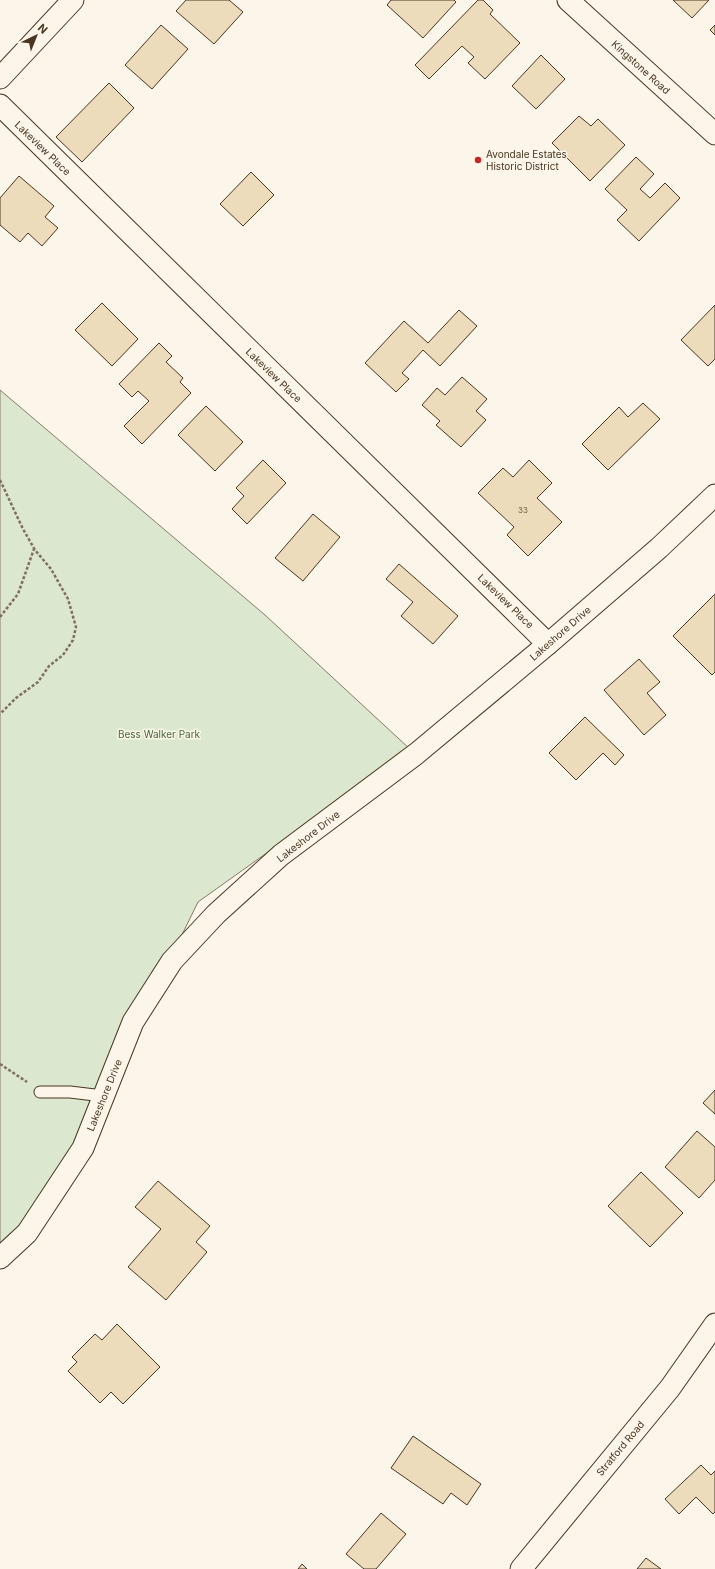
<svg xmlns="http://www.w3.org/2000/svg" width="715" height="1569" viewBox="0 0 715 1569" font-family="Inter,sans-serif">
<style>
.green{fill:#dce7d0;stroke:#887966}
.building{fill:#ecdcbc;stroke:#4a3520}
.lines{fill:none;stroke-linecap:round;stroke-linejoin:round}
.service-casing{stroke:#4a3520;stroke-width:13}
.minor-casing{stroke:#4a3520;stroke-width:23}
.path{stroke:#7f6f5c;stroke-width:2.5;stroke-dasharray:3 2;stroke-linecap:butt}
.service{stroke:#fbf6e9;stroke-width:11}
.minor{stroke:#fbf6e9;stroke-width:21}
.poi-dot{fill:#c62828;stroke:#fbf6e9;stroke-width:1.5}
.labels{text-anchor:middle;dominant-baseline:central;stroke-width:3;stroke-linejoin:round;paint-order:stroke}
.number-label{font-size:8px;fill:#725f47}
.street-label{font-size:10px;fill:#4a3520;stroke:#fbf6e9}
.poi-label{font-size:10px;fill:#4a3520;stroke:#fbf6e9;text-anchor:start}
.park-label{font-size:10px;fill:#436837;stroke:#fbf6e9}
</style>
<rect width="100%" height="100%" fill="#fbf6e9"/>
<path class="green" d="M 0,390 L 265,615 L 411,750 L 198,902 L 37,1232 L 0,1260 Z"/>
<g class="building">
<path d="M 186,0 L 229,0 L 243,12 L 214,44 L 176,11 Z"/>
<path d="M 391,0 L 454,0 L 456,2 L 423,38 L 387,5 Z"/>
<path d="M 478,0 L 483,0 L 493,10 L 490,14 L 520,43 L 485,79 L 468,63 L 474,57 L 462,46 L 429,79 L 415,65 Z"/>
<path d="M 673,0 L 709,0 L 692,18 Z"/>
<path d="M 161,25 L 188,49 L 152,89 L 125,65 Z"/>
<path d="M 715,25 L 715,35 L 710,30 Z"/>
<path d="M 541,55 L 565,79 L 536,109 L 512,86 Z"/>
<path d="M 109,83 L 134,108 L 82,162 L 56,137 Z"/>
<path d="M 579,116 L 591,126 L 598,119 L 625,145 L 590,181 L 552,143 Z"/>
<path d="M 636,157 L 654,174 L 640,189 L 650,198 L 665,183 L 680,198 L 639,241 L 617,220 L 627,210 L 605,189 Z"/>
<path d="M 251,172 L 274,195 L 243,226 L 220,204 Z"/>
<path d="M 19,176 L 54,206 L 45,217 L 58,228 L 42,246 L 28,233 L 20,242 L 0,225 L 0,198 Z"/>
<path d="M 102,303 L 138,339 L 112,366 L 75,330 Z"/>
<path d="M 715,305 L 715,359 L 708,366 L 681,340 Z"/>
<path d="M 459,310 L 477,326 L 440,366 L 423,350 L 402,373 L 409,379 L 396,392 L 365,363 L 404,321 L 428,343 Z"/>
<path d="M 159,343 L 172,356 L 166,362 L 183,378 L 180,382 L 191,393 L 142,444 L 124,426 L 149,401 L 138,391 L 132,397 L 119,384 Z"/>
<path d="M 462,377 L 487,399 L 476,411 L 486,420 L 461,447 L 436,425 L 440,421 L 422,405 L 437,388 L 445,395 Z"/>
<path d="M 643,403 L 660,419 L 608,470 L 582,444 L 619,407 L 628,417 Z"/>
<path d="M 206,406 L 243,442 L 215,471 L 178,435 Z"/>
<path d="M 263,460 L 286,483 L 247,524 L 232,509 L 244,496 L 236,488 Z"/>
<path d="M 529,460 L 552,483 L 537,498 L 562,522 L 528,556 L 507,535 L 514,527 L 478,493 L 503,468 L 513,477 Z"/>
<path d="M 313,514 L 340,537 L 303,581 L 275,558 Z"/>
<path d="M 399,564 L 458,616 L 433,644 L 401,616 L 413,602 L 386,579 Z"/>
<path d="M 715,594 L 715,672 L 712,675 L 673,636 Z"/>
<path d="M 639,659 L 660,682 L 647,693 L 666,715 L 644,735 L 604,690 Z"/>
<path d="M 585,717 L 624,755 L 615,765 L 603,753 L 576,780 L 549,753 Z"/>
<path d="M 715,1090 L 715,1114 L 703,1103 Z"/>
<path d="M 697,1131 L 715,1147 L 715,1180 L 699,1198 L 665,1167 Z"/>
<path d="M 641,1172 L 683,1213 L 650,1247 L 608,1206 Z"/>
<path d="M 158,1181 L 210,1226 L 196,1242 L 207,1252 L 166,1300 L 128,1267 L 161,1229 L 135,1207 Z"/>
<path d="M 117,1324 L 160,1367 L 123,1404 L 111,1392 L 100,1403 L 68,1371 L 77,1362 L 72,1357 L 95,1334 L 102,1340 Z"/>
<path d="M 413,1436 L 481,1484 L 467,1505 L 451,1493 L 443,1504 L 391,1468 Z"/>
<path d="M 701,1465 L 711,1475 L 715,1471 L 715,1512 L 713,1514 L 696,1497 L 679,1514 L 665,1499 Z"/>
<path d="M 381,1513 L 406,1534 L 376,1569 L 364,1569 L 346,1554 Z"/>
<path d="M 646,1558 L 661,1569 L 637,1569 Z"/>
<path d="M 302,1564 L 307,1569 L 298,1569 Z"/>
</g>
<g class="lines">
<g class="service-casing">
<path id="service" d="M 40,1092 L 70,1092 L 103,1096"/>
</g>
<g class="minor-casing">
<g id="minor">
<path d="M 568,0 L 715,134"/>
<path d="M 0,78 L 73,0"/>
<path d="M 0,105 L 548,644"/>
<path d="M 0,1258 L 27,1233 L 83,1148 L 133,1022 L 172,961 L 216,914 L 281,855 L 416,754 L 548,644 L 659,548 L 715,495"/>
<path d="M 521,1569 L 670,1388 L 715,1324"/>
</g>
</g>
<g class="path">
<path d="M 0,480 L 23,529 L 35,550 L 51,569 L 68,599 L 76,627 L 73,640 L 63,655 L 49,666 L 38,682 L 16,698 L 0,714"/>
<path d="M 0,617 L 18,594 L 34,549"/>
<path d="M 0,1064 L 27,1082"/>
</g>
<use href="#service" class="service"/>
<use href="#minor" class="minor"/>
</g>
<circle class="poi-dot" cx="478" cy="160" r="4"/>
<g class="labels">
<g class="number-label">
<text x="523" y="510">33</text>
</g>
<g class="street-label">
<text transform="translate(641 67) rotate(42)">Kingstone Road</text>
<text transform="translate(43 148) rotate(44)">Lakeview Place</text>
<text transform="translate(274 375) rotate(44)">Lakeview Place</text>
<text transform="translate(506 601) rotate(44)">Lakeview Place</text>
<text transform="translate(560 633) rotate(-41)">Lakeshore Drive</text>
<text transform="translate(308 836) rotate(-38)">Lakeshore Drive</text>
<text transform="translate(104 1095) rotate(-68)">Lakeshore Drive</text>
<text transform="translate(620 1448) rotate(-50)">Stratford Road</text>
</g>
<g class="poi-label">
<text x="486" y="154">Avondale Estates<tspan x="486" dy="12">Historic District</tspan></text>
</g>
<g class="park-label">
<text x="159" y="734">Bess Walker Park</text>
</g>
</g>
<g transform="translate(36 36) rotate(43)" stroke="#fbf6e9" stroke-width="3" paint-order="stroke">
<path d="M0-3L7 15L0 10L-7 15Z" fill="#4a3520"/>
<text y="-6" font-size="11" font-weight="bold" text-anchor="middle" fill="#4a3520">N</text>
</g>
</svg>
